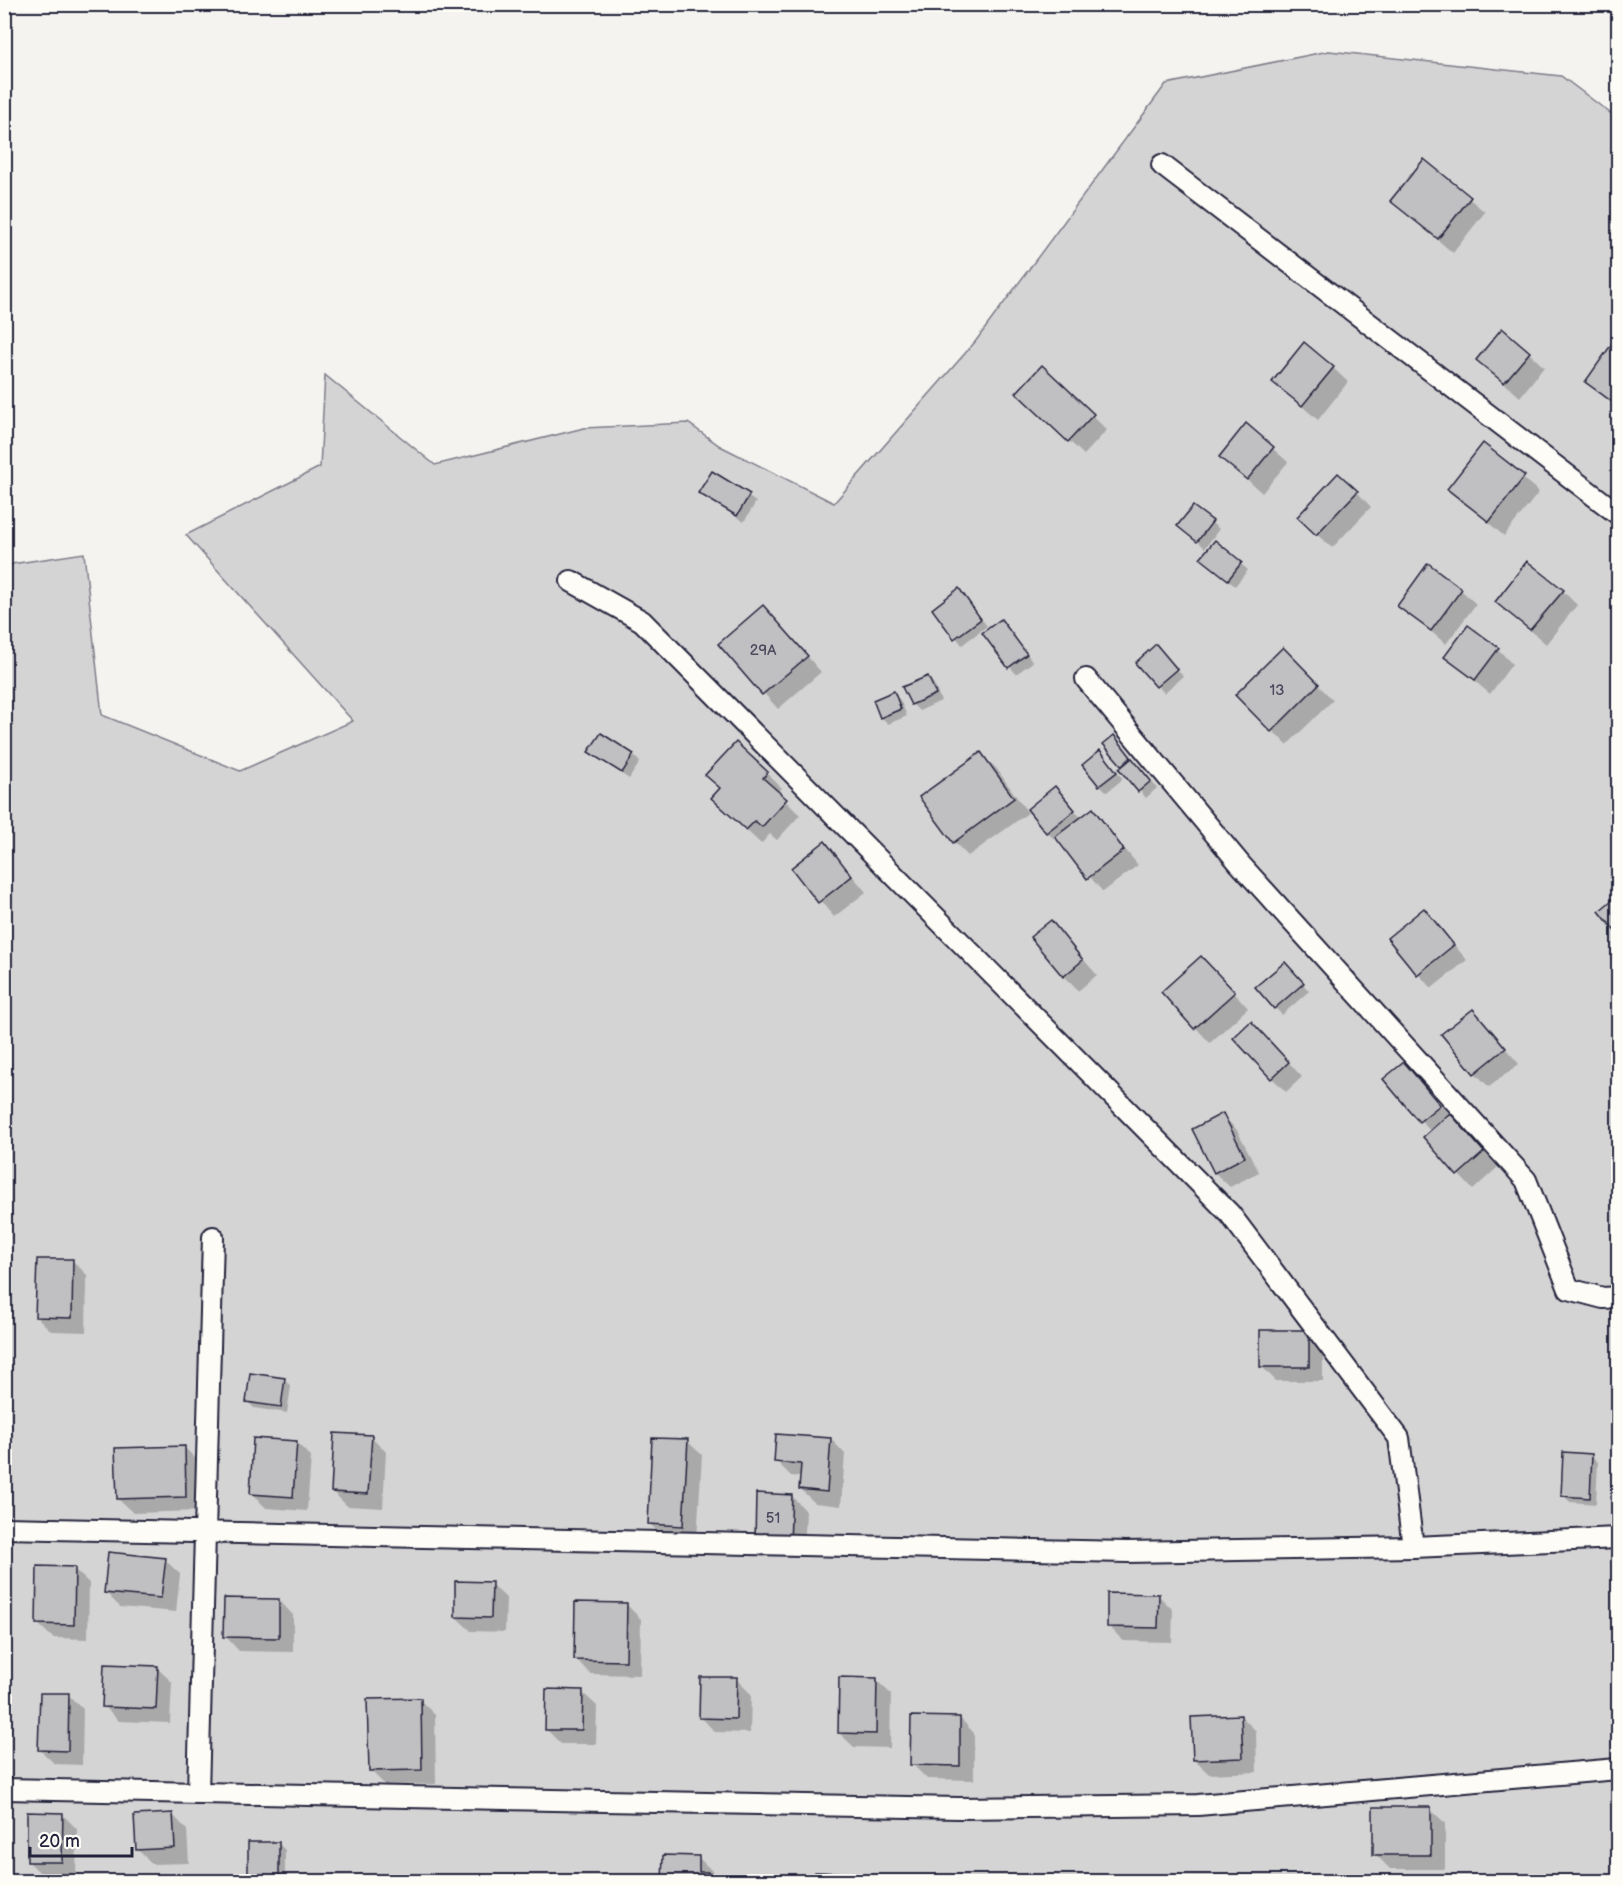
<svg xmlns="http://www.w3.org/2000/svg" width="1623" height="1886" viewBox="0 0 1623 1886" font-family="'Balsamiq Sans',sans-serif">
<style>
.green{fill:#d5d4d5;stroke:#7c7b88;stroke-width:1.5}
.shadow{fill:#0003}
.building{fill:#c0bfc2;stroke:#22223b;stroke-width:1.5}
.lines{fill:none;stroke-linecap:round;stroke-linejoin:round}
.lane-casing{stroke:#22223b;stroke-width:24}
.lane{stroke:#fdfcf7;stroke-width:20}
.labels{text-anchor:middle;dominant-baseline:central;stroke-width:6;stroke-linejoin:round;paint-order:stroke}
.number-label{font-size:15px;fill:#4a495d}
</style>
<rect width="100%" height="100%" fill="#f4f3ef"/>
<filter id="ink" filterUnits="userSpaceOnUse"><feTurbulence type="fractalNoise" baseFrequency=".0167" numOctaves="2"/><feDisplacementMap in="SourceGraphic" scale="12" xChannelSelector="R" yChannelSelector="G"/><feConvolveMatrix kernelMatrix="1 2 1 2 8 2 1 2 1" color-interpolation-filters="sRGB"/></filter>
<g filter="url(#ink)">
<path class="green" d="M 1329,51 L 1561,76 L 1618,119 L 1618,1881 L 5,1882 L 5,565 L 84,553 L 102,715 L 240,771 L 353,721 L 186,535 L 320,467 L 325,375 L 435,465 L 584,428 L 688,423 L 720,446 L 834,503 L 975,342 L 1166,84 Z"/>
<g class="shadow">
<path d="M 1425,161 L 1485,212 L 1453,253 L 1392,201 Z"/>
<path d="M 1618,338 L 1618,409 L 1587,382 Z"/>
<path d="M 1529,353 L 1544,367 L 1520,397 L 1478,360 Z"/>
<path d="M 1042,367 L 1107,430 L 1084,455 L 1033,407 Z"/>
<path d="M 1333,368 L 1348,382 L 1318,420 L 1274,382 Z"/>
<path d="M 1246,425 L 1288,462 L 1262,493 L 1221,456 Z"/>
<path d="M 1483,445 L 1539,492 L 1504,536 L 1449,489 Z"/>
<path d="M 712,473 L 756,502 L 744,522 L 700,493 Z"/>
<path d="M 1357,492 L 1371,507 L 1332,548 L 1313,531 Z"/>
<path d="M 1194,508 L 1219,529 L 1205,548 L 1185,530 Z"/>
<path d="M 1215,542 L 1248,570 L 1235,586 L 1209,565 Z"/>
<path d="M 959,590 L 987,626 L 962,645 L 934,609 Z"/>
<path d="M 1461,590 L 1476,604 L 1446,644 L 1399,605 Z"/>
<path d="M 1563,591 L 1577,605 L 1546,644 L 1497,601 Z"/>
<path d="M 777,621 L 821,672 L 778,709 L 720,644 Z"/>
<path d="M 1007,628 L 1033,662 L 1016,674 L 984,634 Z"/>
<path d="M 1618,643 L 1618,655 L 1613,650 Z"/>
<path d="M 1283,649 L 1333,700 L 1287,745 L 1237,695 Z"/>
<path d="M 1498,649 L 1512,664 L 1490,694 L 1446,657 Z"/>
<path d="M 1163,653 L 1183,676 L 1164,693 L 1137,663 Z"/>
<path d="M 928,677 L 934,684 L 941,701 L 919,711 L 912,704 Z"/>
<path d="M 893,693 L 900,700 L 907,716 L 888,724 L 881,717 Z"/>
<path d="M 736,744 L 782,788 L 777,793 L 800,815 L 777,840 L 770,834 L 761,844 L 727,812 L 721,789 Z"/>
<path d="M 1106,744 L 1120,744 L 1157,788 L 1146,798 L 1121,769 L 1125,767 Z"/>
<path d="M 590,752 L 633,755 L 640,762 L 629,779 Z"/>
<path d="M 981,754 L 996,768 L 1028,813 L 968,856 L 954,842 Z"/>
<path d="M 1107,759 L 1123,779 L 1107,792 L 1100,785 Z"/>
<path d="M 1062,795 L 1082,819 L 1093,810 L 1138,865 L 1103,892 L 1056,837 L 1054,839 L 1047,832 Z"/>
<path d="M 825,843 L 866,892 L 834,917 L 793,868 Z"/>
<path d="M 1424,910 L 1467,960 L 1432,988 L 1418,974 Z"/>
<path d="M 1051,922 L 1097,975 L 1078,991 L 1064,976 Z"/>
<path d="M 1292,971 L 1309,991 L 1282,1015 L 1275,1008 Z"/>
<path d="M 1216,972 L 1248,1008 L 1210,1043 L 1164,993 Z"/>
<path d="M 1473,1011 L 1519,1064 L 1489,1087 L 1475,1073 Z"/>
<path d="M 1266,1037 L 1302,1077 L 1286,1092 L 1272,1078 Z"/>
<path d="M 1404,1064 L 1498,1167 L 1473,1190 L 1425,1138 L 1431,1132 L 1385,1079 Z"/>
<path d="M 1222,1115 L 1237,1130 L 1259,1172 L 1230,1187 L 1215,1173 L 1194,1130 Z"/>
<path d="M 73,1261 L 87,1275 L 86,1332 L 51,1331 L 37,1317 Z"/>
<path d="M 1308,1331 L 1323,1346 L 1323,1381 L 1276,1381 L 1261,1366 Z"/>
<path d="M 284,1380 L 291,1386 L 287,1413 L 254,1408 L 247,1401 Z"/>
<path d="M 372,1437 L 386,1452 L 383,1508 L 347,1506 L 332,1491 Z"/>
<path d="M 831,1439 L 845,1454 L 841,1506 L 815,1503 L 800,1489 L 801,1477 L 791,1476 L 776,1461 Z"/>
<path d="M 687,1441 L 702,1455 L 697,1540 L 664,1538 L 649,1523 Z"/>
<path d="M 296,1442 L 311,1457 L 307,1511 L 266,1508 L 251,1493 Z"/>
<path d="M 184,1447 L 199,1462 L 200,1511 L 133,1513 L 118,1499 Z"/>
<path d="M 1591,1455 L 1598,1462 L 1596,1504 L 1570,1502 L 1563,1495 Z"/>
<path d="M 792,1496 L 806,1511 L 804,1557 L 771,1556 L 756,1541 Z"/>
<path d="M 165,1560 L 180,1574 L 176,1612 L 120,1607 L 105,1592 Z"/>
<path d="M 74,1569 L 89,1583 L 88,1639 L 53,1638 L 38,1624 Z"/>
<path d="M 491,1584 L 506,1598 L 505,1632 L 471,1631 L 456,1617 Z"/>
<path d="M 1158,1595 L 1173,1610 L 1172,1642 L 1123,1641 L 1109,1626 Z"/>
<path d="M 279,1600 L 293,1615 L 293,1652 L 239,1651 L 225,1636 Z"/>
<path d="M 626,1604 L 641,1619 L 640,1675 L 590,1674 L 576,1659 Z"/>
<path d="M 157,1668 L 172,1682 L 170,1723 L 119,1721 L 104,1706 Z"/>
<path d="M 736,1679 L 751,1694 L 750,1733 L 715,1732 L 701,1717 Z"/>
<path d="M 876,1680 L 891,1694 L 890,1748 L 854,1747 L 839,1733 Z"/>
<path d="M 582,1692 L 597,1706 L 596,1744 L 561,1744 L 546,1729 Z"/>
<path d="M 68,1695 L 83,1709 L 82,1765 L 55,1764 L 40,1750 Z"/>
<path d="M 420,1700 L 435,1715 L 436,1784 L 385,1785 L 370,1770 Z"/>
<path d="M 1241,1716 L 1256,1731 L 1257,1772 L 1209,1774 L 1194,1760 Z"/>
<path d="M 960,1718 L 974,1733 L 974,1780 L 927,1779 L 912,1764 Z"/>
<path d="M 1430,1809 L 1445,1823 L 1445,1869 L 1390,1869 L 1375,1854 Z"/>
<path d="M 62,1814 L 77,1829 L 76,1876 L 43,1876 L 28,1861 Z"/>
<path d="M 173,1815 L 187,1830 L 189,1863 L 152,1864 L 137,1849 Z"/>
<path d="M 1618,1818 L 1618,1863 L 1617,1861 Z"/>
<path d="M 278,1843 L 285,1850 L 285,1882 L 251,1882 L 249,1880 Z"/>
<path d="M 698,1857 L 713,1872 L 716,1882 L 664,1882 Z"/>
<path d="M 852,1874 L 859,1882 L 816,1882 Z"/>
</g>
<g class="building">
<path d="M 1424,159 L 1471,197 L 1438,239 L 1390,201 Z"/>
<path d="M 1502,328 L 1530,352 L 1504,383 L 1476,360 Z"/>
<path d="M 1618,335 L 1618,406 L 1585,382 Z"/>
<path d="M 1304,342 L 1334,367 L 1302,406 L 1272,382 Z"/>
<path d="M 1042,365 L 1094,414 L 1068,442 L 1016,393 Z"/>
<path d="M 1246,423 L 1274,447 L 1247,480 L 1219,457 Z"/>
<path d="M 1483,443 L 1525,476 L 1489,522 L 1447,489 Z"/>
<path d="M 712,471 L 750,494 L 737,516 L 698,493 Z"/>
<path d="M 1338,473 L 1358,491 L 1316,535 L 1297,517 Z"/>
<path d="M 1193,506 L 1213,521 L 1197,542 L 1177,526 Z"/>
<path d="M 1215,540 L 1242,562 L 1228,580 L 1200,558 Z"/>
<path d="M 1527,561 L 1564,590 L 1530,630 L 1495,602 Z"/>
<path d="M 1428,563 L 1462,589 L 1431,631 L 1397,606 Z"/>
<path d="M 959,588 L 981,619 L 954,639 L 932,609 Z"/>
<path d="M 763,605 L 808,656 L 762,695 L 718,644 Z"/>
<path d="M 1001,619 L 1027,654 L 1008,668 L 982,633 Z"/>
<path d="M 1468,625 L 1499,648 L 1475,680 L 1444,657 Z"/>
<path d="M 1156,644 L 1177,669 L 1156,687 L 1135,663 Z"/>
<path d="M 1283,647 L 1319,684 L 1271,732 L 1235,695 Z"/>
<path d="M 928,676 L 936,694 L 911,705 L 902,687 Z"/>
<path d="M 894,691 L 901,709 L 880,718 L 873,700 Z"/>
<path d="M 601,733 L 634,754 L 622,773 L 588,752 Z"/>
<path d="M 1114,735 L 1131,757 L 1122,766 L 1103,744 Z"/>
<path d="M 736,742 L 768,772 L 763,778 L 787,799 L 762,827 L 755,821 L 746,830 L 711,798 L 720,788 L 705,775 Z"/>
<path d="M 1100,750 L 1117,772 L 1099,786 L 1082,765 Z"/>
<path d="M 981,752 L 1014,798 L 953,843 L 919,797 Z"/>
<path d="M 1132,758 L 1151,781 L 1138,792 L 1119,769 Z"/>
<path d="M 1055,786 L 1075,810 L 1046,833 L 1027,809 Z"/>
<path d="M 1093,808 L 1124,850 L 1087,879 L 1055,837 Z"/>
<path d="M 825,841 L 852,876 L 818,903 L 791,868 Z"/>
<path d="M 1618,895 L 1618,935 L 1599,911 Z"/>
<path d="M 1424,908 L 1454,945 L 1417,975 L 1387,938 Z"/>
<path d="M 1051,920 L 1083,960 L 1063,977 L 1030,937 Z"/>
<path d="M 1201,956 L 1235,992 L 1194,1029 L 1161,992 Z"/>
<path d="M 1285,962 L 1304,983 L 1274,1009 L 1255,987 Z"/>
<path d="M 1473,1009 L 1506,1048 L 1474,1074 L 1441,1034 Z"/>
<path d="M 1251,1021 L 1289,1062 L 1271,1079 L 1233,1038 Z"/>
<path d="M 1404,1062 L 1440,1105 L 1419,1122 L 1383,1079 Z"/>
<path d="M 1223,1113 L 1245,1157 L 1214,1173 L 1192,1129 Z"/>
<path d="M 1450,1113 L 1484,1152 L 1457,1176 L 1423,1137 Z"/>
<path d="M 37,1259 L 73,1259 L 72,1318 L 35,1317 Z"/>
<rect x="1260" y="1330" width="49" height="37"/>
<path d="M 250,1373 L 285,1378 L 281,1407 L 246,1402 Z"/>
<path d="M 334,1433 L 372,1435 L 368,1494 L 331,1492 Z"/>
<path d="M 776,1434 L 831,1438 L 827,1492 L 799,1489 L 801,1464 L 774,1462 Z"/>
<path d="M 253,1438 L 297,1441 L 293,1497 L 250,1494 Z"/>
<path d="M 652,1438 L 688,1439 L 683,1526 L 648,1524 Z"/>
<path d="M 185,1446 L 186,1497 L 117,1499 L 115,1448 Z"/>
<path d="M 1563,1452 L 1592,1454 L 1590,1498 L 1561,1496 Z"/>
<path d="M 756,1493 L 792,1495 L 790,1543 L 755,1541 Z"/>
<path d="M 108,1552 L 166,1558 L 161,1598 L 104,1593 Z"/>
<path d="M 37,1566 L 75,1567 L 74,1625 L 36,1624 Z"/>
<path d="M 455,1581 L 492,1582 L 491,1618 L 455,1617 Z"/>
<path d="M 1107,1593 L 1159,1594 L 1158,1628 L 1107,1627 Z"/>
<path d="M 224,1598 L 279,1599 L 279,1638 L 223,1637 Z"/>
<path d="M 575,1602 L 627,1603 L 626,1661 L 574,1660 Z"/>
<path d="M 104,1664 L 158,1666 L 156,1709 L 102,1707 Z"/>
<path d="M 700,1677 L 737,1677 L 736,1719 L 699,1718 Z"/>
<path d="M 839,1677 L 877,1678 L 876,1734 L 838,1733 Z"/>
<path d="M 546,1689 L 583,1690 L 582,1730 L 545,1730 Z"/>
<path d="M 40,1693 L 69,1693 L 68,1751 L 38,1750 Z"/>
<path d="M 421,1698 L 422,1770 L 369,1771 L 367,1699 Z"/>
<path d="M 1241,1715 L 1243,1758 L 1193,1760 L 1191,1717 Z"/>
<path d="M 911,1716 L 960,1717 L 960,1766 L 910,1765 Z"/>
<rect x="1373" y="1807" width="58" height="48"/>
<path d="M 27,1812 L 63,1813 L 62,1862 L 27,1862 Z"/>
<path d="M 173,1813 L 175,1848 L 136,1850 L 134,1815 Z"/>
<path d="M 1616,1816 L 1618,1816 L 1618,1861 L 1615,1861 Z"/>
<path d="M 248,1842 L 279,1842 L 279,1880 L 248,1881 Z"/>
<path d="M 663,1855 L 699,1856 L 699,1872 L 708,1872 L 708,1882 L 662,1882 Z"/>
<path d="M 815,1872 L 852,1873 L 852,1882 L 814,1882 Z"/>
</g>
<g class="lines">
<g class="lane-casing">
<g id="lane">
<path d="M 1162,165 L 1618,514"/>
<path d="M 571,581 L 642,621 L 1230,1214 L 1399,1438 L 1413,1547"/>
<path d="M 1086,679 L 1240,864 L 1526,1180 L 1569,1289 L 1603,1298 L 1618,1297"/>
<path d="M 4,1528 L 1127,1552 L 1413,1547 L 1618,1538"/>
<path d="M 4,1789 L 959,1808 L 1198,1805 L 1618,1769"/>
<path d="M 198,1793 L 213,1237"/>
</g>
</g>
<use href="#lane" class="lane"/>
</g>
</g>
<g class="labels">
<g class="number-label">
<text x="763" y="650">29А</text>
<text x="1277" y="690">13</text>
<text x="773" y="1518">51</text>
</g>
</g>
<rect width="1623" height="1886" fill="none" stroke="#fdfcf7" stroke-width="24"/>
<rect x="12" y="12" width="1599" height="1862" fill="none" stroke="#22223b" stroke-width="2" filter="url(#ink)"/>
<path d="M30 1847v9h102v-9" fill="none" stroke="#22223b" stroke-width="3"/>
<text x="39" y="1847" font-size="18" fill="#22223b" stroke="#fdfcf7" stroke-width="4.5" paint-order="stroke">20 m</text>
</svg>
